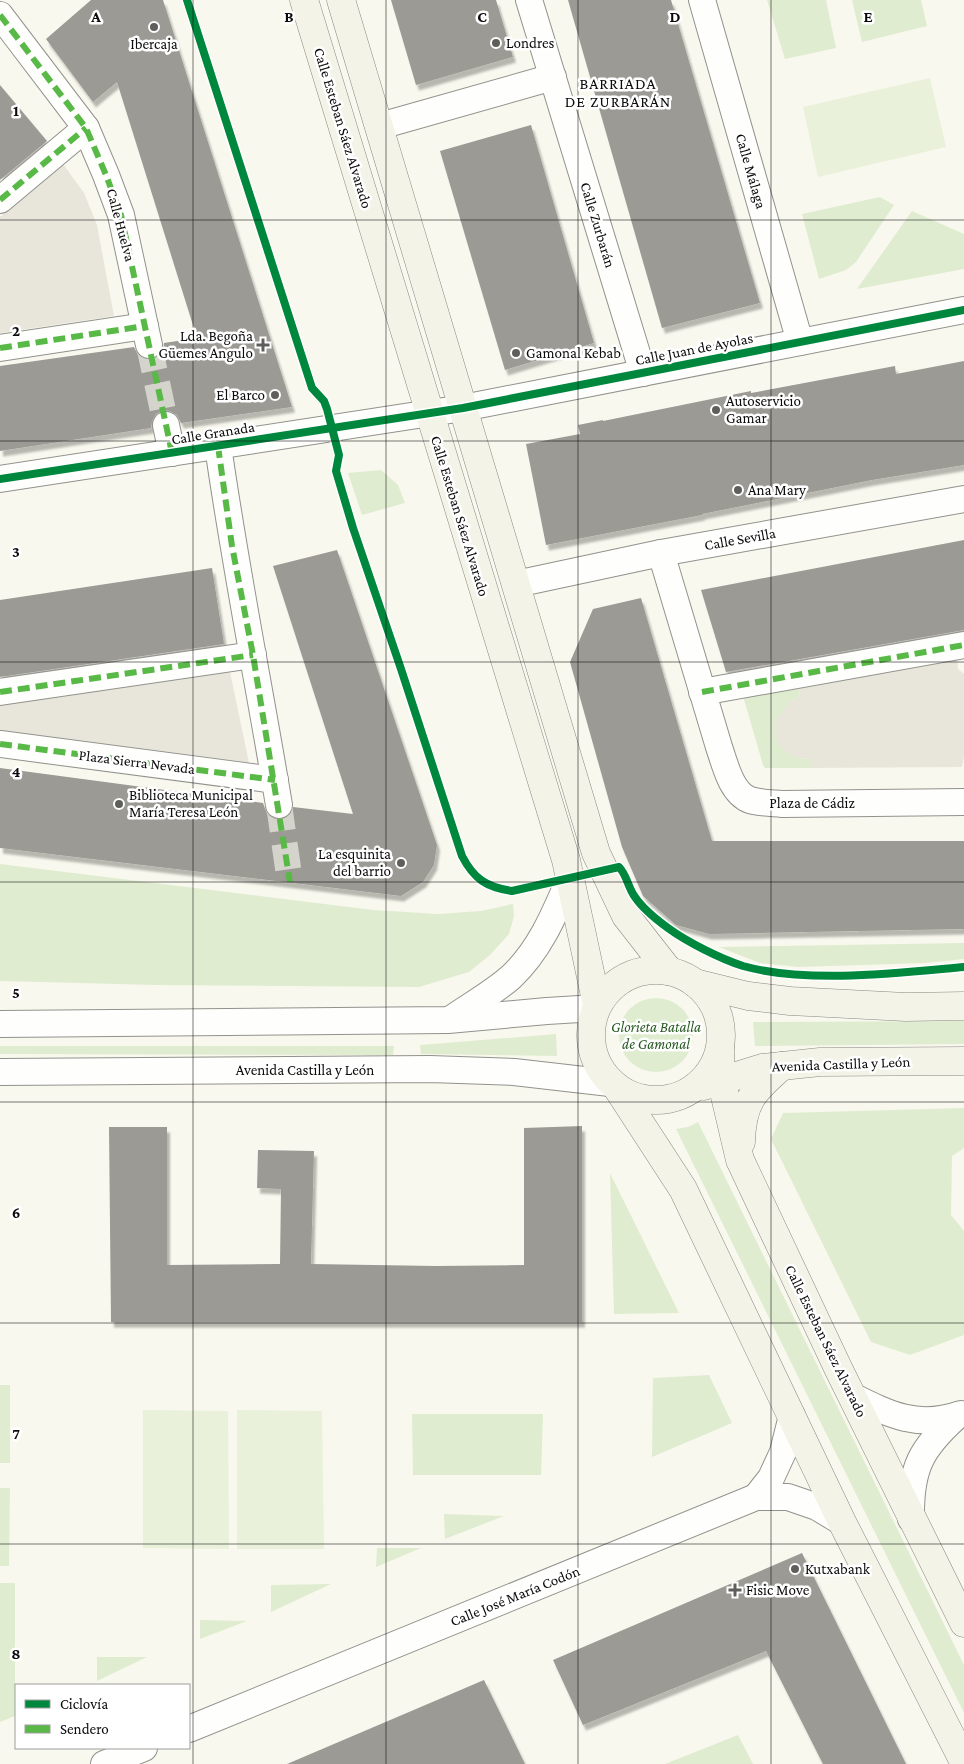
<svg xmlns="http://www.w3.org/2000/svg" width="964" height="1764" viewBox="0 0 964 1764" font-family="'Crimson Pro',serif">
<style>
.green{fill:#dfecd0}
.pitch{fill:#e9f1da}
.plaza{fill:#e8e6db}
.building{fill:#9c9a94;filter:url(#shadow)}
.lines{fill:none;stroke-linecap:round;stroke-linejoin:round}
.minor-tunnel{stroke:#d5d4cc;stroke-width:26;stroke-dasharray:26 13;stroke-linecap:butt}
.minor-casing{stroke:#92928d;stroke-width:28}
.secondary-casing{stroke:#898884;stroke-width:29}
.minor{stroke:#fefefc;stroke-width:26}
.secondary{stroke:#f3f3e8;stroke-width:28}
.quiet{stroke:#58b947;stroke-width:6;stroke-dasharray:12 6;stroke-linecap:butt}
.cycleway-casing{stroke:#fff;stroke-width:11}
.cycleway{stroke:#00873e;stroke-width:8}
.grid{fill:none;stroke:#0b0b0b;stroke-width:1;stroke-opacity:0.55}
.poi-dot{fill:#5e5e5a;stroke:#fff;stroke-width:2}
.labels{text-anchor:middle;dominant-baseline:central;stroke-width:5;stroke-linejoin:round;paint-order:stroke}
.poi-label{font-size:15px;fill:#0b0b0b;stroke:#fff;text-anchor:start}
.street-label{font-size:15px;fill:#0b0b0b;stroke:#fff}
.park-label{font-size:15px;font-style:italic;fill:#295a23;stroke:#fff}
.neighbourhood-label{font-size:16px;letter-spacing:1px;fill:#0b0b0b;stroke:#fff}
.grid-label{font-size:16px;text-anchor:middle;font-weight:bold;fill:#0b0b0b;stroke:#fff;stroke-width:5;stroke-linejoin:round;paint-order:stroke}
</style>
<defs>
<filter id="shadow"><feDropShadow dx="3" dy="5.5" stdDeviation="1" flood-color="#0004"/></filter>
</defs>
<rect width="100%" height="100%" fill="#f9f8ee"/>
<g class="green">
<path d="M 767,0 L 826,0 L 836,48 L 785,59 Z"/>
<path d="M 852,0 L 921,0 L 927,26 L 862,42 Z"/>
<path d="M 880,197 L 894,205 L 856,262 L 846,270 L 819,279 L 802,214 Z"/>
<path d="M 912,211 L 964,234 L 964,269 L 857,289 Z"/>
<path d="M 381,470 L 398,485 L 405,503 L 362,515 L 348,473 Z"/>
<path d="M 798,687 L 800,696 L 789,702 L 776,721 L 797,758 L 811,759 L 812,768 L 765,768 L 763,765 L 743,696 Z"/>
<path d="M 0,864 L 373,910 L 438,914 L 481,911 L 513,904 L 514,916 L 509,934 L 490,955 L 469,972 L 419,987 L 157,985 L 0,981 Z"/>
<path d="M 964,943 L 964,959 L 925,963 L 799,967 L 760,963 L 719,947 Z"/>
<circle cx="656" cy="1035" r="37"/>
<path d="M 964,1021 L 964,1044 L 755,1046 L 753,1022 Z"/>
<path d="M 556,1034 L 557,1056 L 421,1054 L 420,1045 Z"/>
<path d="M 0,1046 L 394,1046 L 393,1055 L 0,1054 Z"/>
<path d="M 964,1108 L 964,1148 L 952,1156 L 951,1215 L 964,1231 L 964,1335 L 910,1355 L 871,1342 L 771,1139 L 783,1113 Z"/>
<path d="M 698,1122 L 964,1665 L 964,1713 L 676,1129 L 688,1127 Z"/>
<path d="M 610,1173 L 679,1313 L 614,1314 Z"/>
<path d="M 709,1375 L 732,1423 L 652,1457 L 653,1378 Z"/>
<rect x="0" y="1385" width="10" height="78"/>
<path d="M 412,1414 L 543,1414 L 541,1475 L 413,1475 Z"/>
<path d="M 0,1488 L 10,1488 L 9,1566 L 0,1566 Z"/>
<path d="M 444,1514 L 504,1516 L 445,1539 Z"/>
<path d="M 377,1548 L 421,1548 L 376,1567 Z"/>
<path d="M 0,1583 L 15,1583 L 15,1716 L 0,1722 Z"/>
<path d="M 331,1584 L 271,1612 L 271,1585 Z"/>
<path d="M 200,1620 L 247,1621 L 200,1639 Z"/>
<path d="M 97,1657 L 147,1657 L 97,1681 Z"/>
<path d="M 738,1735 L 753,1764 L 665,1764 Z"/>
</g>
<g class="pitch">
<path d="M 930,78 L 946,147 L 818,177 L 803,107 Z"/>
<path d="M 143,1410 L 228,1411 L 229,1549 L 143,1548 Z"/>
<path d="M 237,1410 L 322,1411 L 324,1549 L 237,1549 Z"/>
</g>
<g class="plaza">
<path d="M 63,164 L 84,193 L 97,225 L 114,316 L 0,333 L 0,217 Z"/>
<path d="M 225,648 L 252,777 L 0,744 L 0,683 Z"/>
<path d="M 957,658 L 958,669 L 964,674 L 964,756 L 962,767 L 812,768 L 810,759 L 797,758 L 785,751 L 778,742 L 774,733 L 776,721 L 789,702 L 800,696 L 798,687 Z"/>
</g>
<g class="building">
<path d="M 91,0 L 163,0 L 292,407 L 181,423 L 177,415 L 170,411 L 163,410 L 156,414 L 152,421 L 151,428 L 0,451 L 0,366 L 134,347 L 138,355 L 144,359 L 152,360 L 159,356 L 163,350 L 164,343 L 197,338 L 117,82 L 93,102 L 46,39 Z"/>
<path d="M 391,0 L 496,0 L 513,57 L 416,85 Z"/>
<path d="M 568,0 L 671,0 L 760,303 L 662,328 Z"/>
<path d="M 0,85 L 47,141 L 0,180 Z"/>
<path d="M 531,125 L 594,343 L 505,370 L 440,151 Z"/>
<path d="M 964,361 L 964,465 L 872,480 L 702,514 L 702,515 L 546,545 L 526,444 L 580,434 L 578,425 L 603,420 L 603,421 L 751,391 L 751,393 L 895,366 L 896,374 Z"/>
<path d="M 964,540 L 964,630 L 726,672 L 701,590 Z"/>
<path d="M 337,550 L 437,845 L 434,865 L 423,882 L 401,896 L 0,848 L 0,768 L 263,803 L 267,814 L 274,819 L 281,820 L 288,817 L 293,811 L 293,807 L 353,814 L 273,566 Z"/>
<path d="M 212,568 L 224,644 L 0,677 L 0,600 Z"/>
<path d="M 641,598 L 712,841 L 964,841 L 964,929 L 709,934 L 676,925 L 643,896 L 622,847 L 570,662 L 593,609 Z"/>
<path d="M 582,1126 L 582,1322 L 111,1322 L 109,1127 L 167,1127 L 167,1265 L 280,1264 L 281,1189 L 257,1188 L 258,1150 L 314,1151 L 311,1264 L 436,1266 L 524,1265 L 524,1128 Z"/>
<path d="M 802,1553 L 906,1764 L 823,1764 L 766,1651 L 583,1725 L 553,1660 Z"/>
<path d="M 484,1680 L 525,1764 L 287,1764 Z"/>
</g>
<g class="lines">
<g class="minor-tunnel">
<path d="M 149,345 L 166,425"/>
<path d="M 279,805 L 290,882"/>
</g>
<g class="minor-casing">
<g id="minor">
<path d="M 529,0 L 643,373"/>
<path d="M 702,0 L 800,342"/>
<path d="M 0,15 L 86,128 L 106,175 L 121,215 L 149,345"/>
<path d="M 380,126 L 553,77"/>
<path d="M 0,200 L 86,128"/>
<path d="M 0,348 L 145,326"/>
<path d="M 166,425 L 172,453"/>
<path d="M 218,446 C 235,566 259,685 279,805"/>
<path d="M 0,479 L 463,408 L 964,310"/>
<path d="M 661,553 L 719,747 C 725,764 731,793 750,800 C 760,803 771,803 782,804 L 964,802"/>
<path d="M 516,584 L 661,553 L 964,499"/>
<path d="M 0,692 L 253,655"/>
<path d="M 702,692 L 964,645"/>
<path d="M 0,744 L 275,780"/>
<path d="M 451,1019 C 471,1005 493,993 511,977 C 540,950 555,913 570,878"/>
<path d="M 0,1024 L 448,1020 L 547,1011 L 596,1008"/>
<path d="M 0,1072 L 430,1069 L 514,1072 L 610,1083"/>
<path d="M 852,1396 C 890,1415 918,1429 961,1414"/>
<path d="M 756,1497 L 771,1478 L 783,1452 L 792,1416"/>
<path d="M 911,1519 C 910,1468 921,1448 958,1415"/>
<path d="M 189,1729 L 756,1497 L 788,1497 L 817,1507 L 842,1522"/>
<path d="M 104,1764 L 144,1748"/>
</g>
</g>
<g class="secondary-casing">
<g id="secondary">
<path d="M 304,0 L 566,860 L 597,1005"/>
<path d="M 341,0 L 596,853 L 626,916 L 669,971"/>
<circle cx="656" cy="1035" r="65"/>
<path d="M 695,983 L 748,996 L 790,1001 L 906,1007 L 964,1006"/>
<path d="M 720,1049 L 721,1079 L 740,1160 L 839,1370 L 964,1623"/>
<path d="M 704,1086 L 762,1068 L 820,1062 L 964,1061"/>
<path d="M 618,1089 L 683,1189 L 842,1522 L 964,1762"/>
<path d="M 741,1142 C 742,1102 753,1091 782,1066"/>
</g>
</g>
<use href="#minor" class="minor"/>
<use href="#secondary" class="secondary"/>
<g class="quiet">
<path d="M 0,15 L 86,128 L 106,175 L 121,215 L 172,453"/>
<path d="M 0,200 L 86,128"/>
<path d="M 0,348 L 145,326"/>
<path d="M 218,446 L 232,546 L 253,655 L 290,882"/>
<path d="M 0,692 L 253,655"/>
<path d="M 702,692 L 964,645"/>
<path d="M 0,744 L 275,780"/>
</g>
<g class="cycleway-casing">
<g id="cycleway">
<path d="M 187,0 L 312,388 L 324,401 L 327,409 L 339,455 L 336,471 L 353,528 L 401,669 L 462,856 C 474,879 486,887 512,891 L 619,867 C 627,875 628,888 635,897 C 643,909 657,920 668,928 C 687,942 721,959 743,966 C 808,984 898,973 964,967"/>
<path d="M 0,479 L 463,408 L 964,310"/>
</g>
</g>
<use href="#cycleway" class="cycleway"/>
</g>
<path class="grid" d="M 193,0 L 193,1764M 386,0 L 386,1764M 578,0 L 578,1764M 771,0 L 771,1764M 0,220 L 964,220M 0,441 L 964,441M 0,662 L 964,662M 0,882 L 964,882M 0,1102 L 964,1102M 0,1323 L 964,1323M 0,1544 L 964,1544"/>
<g class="poi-dot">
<circle cx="154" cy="27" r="5"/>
<circle cx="496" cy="43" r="5"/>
<path d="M260.5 337.5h5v5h5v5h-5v5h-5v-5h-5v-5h5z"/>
<circle cx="516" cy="353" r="5"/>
<circle cx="275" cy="395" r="5"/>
<circle cx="716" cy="410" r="5"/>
<circle cx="738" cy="490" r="5"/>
<circle cx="119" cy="804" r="5"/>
<circle cx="401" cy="863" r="5"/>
<circle cx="795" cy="1569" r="5"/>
<path d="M732.5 1582.5h5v5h5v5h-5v5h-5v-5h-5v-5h5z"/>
</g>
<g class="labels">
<g class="poi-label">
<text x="506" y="43">Londres</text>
<text x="154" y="44" text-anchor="middle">Ibercaja</text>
<text x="253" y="336" text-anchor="end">Lda. Begoña<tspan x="253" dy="17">Güemes Angulo</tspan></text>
<text x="526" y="353">Gamonal Kebab</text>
<text x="265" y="395" text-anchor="end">El Barco</text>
<text x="726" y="401">Autoservicio<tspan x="726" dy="17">Gamar</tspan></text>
<text x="748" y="490">Ana Mary</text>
<text x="129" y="795">Biblioteca Municipal<tspan x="129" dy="17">María Teresa León</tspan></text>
<text x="391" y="854" text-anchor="end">La esquinita<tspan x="391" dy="17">del barrio</tspan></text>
<text x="805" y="1569">Kutxabank</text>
<text x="746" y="1590">Fisic Move</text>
</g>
<g class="street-label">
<text transform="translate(343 128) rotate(73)">Calle Esteban Sáez Alvarado</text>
<text transform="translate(751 171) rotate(74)">Calle Málaga</text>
<text transform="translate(121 225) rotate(75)">Calle Huelva</text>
<text transform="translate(598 225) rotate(73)">Calle Zurbarán</text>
<text transform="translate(694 349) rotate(-11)">Calle Juan de Ayolas</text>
<text transform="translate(213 433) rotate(-9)">Calle Granada</text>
<text transform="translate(460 516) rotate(73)">Calle Esteban Sáez Alvarado</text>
<text transform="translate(740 539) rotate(-10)">Calle Sevilla</text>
<text transform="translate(137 762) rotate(7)">Plaza Sierra Nevada</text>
<text x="812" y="803">Plaza de Cádiz</text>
<text transform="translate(841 1064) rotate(-2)">Avenida Castilla y León</text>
<text x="305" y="1070">Avenida Castilla y León</text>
<text transform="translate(826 1341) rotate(64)">Calle Esteban Sáez Alvarado</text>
<text transform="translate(515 1596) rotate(-22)">Calle José María Codón</text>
</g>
<g class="park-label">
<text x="656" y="1027">Glorieta Batalla<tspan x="656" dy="17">de Gamonal</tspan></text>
</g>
<g class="neighbourhood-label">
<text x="618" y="83">BARRIADA<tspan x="618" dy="18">DE ZURBARÁN</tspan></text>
</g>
</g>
<g class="grid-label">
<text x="96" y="22">A</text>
<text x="289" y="22">B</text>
<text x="482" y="22">C</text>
<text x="675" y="22">D</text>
<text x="868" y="22">E</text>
<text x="16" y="116">1</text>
<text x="16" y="336">2</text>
<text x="16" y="557">3</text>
<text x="16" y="777">4</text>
<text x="16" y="998">5</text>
<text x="16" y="1218">6</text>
<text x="16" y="1439">7</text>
<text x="16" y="1659">8</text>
</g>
<rect x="15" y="1684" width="175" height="65" fill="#ffffff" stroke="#9d9d9d"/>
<rect x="25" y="1700" width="25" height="8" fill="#00873e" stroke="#9d9d9d"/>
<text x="60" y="1709" font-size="15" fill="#0b0b0b">Ciclovía</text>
<rect x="25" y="1725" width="25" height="8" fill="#58b947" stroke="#9d9d9d"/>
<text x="60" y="1734" font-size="15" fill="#0b0b0b">Sendero</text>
</svg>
